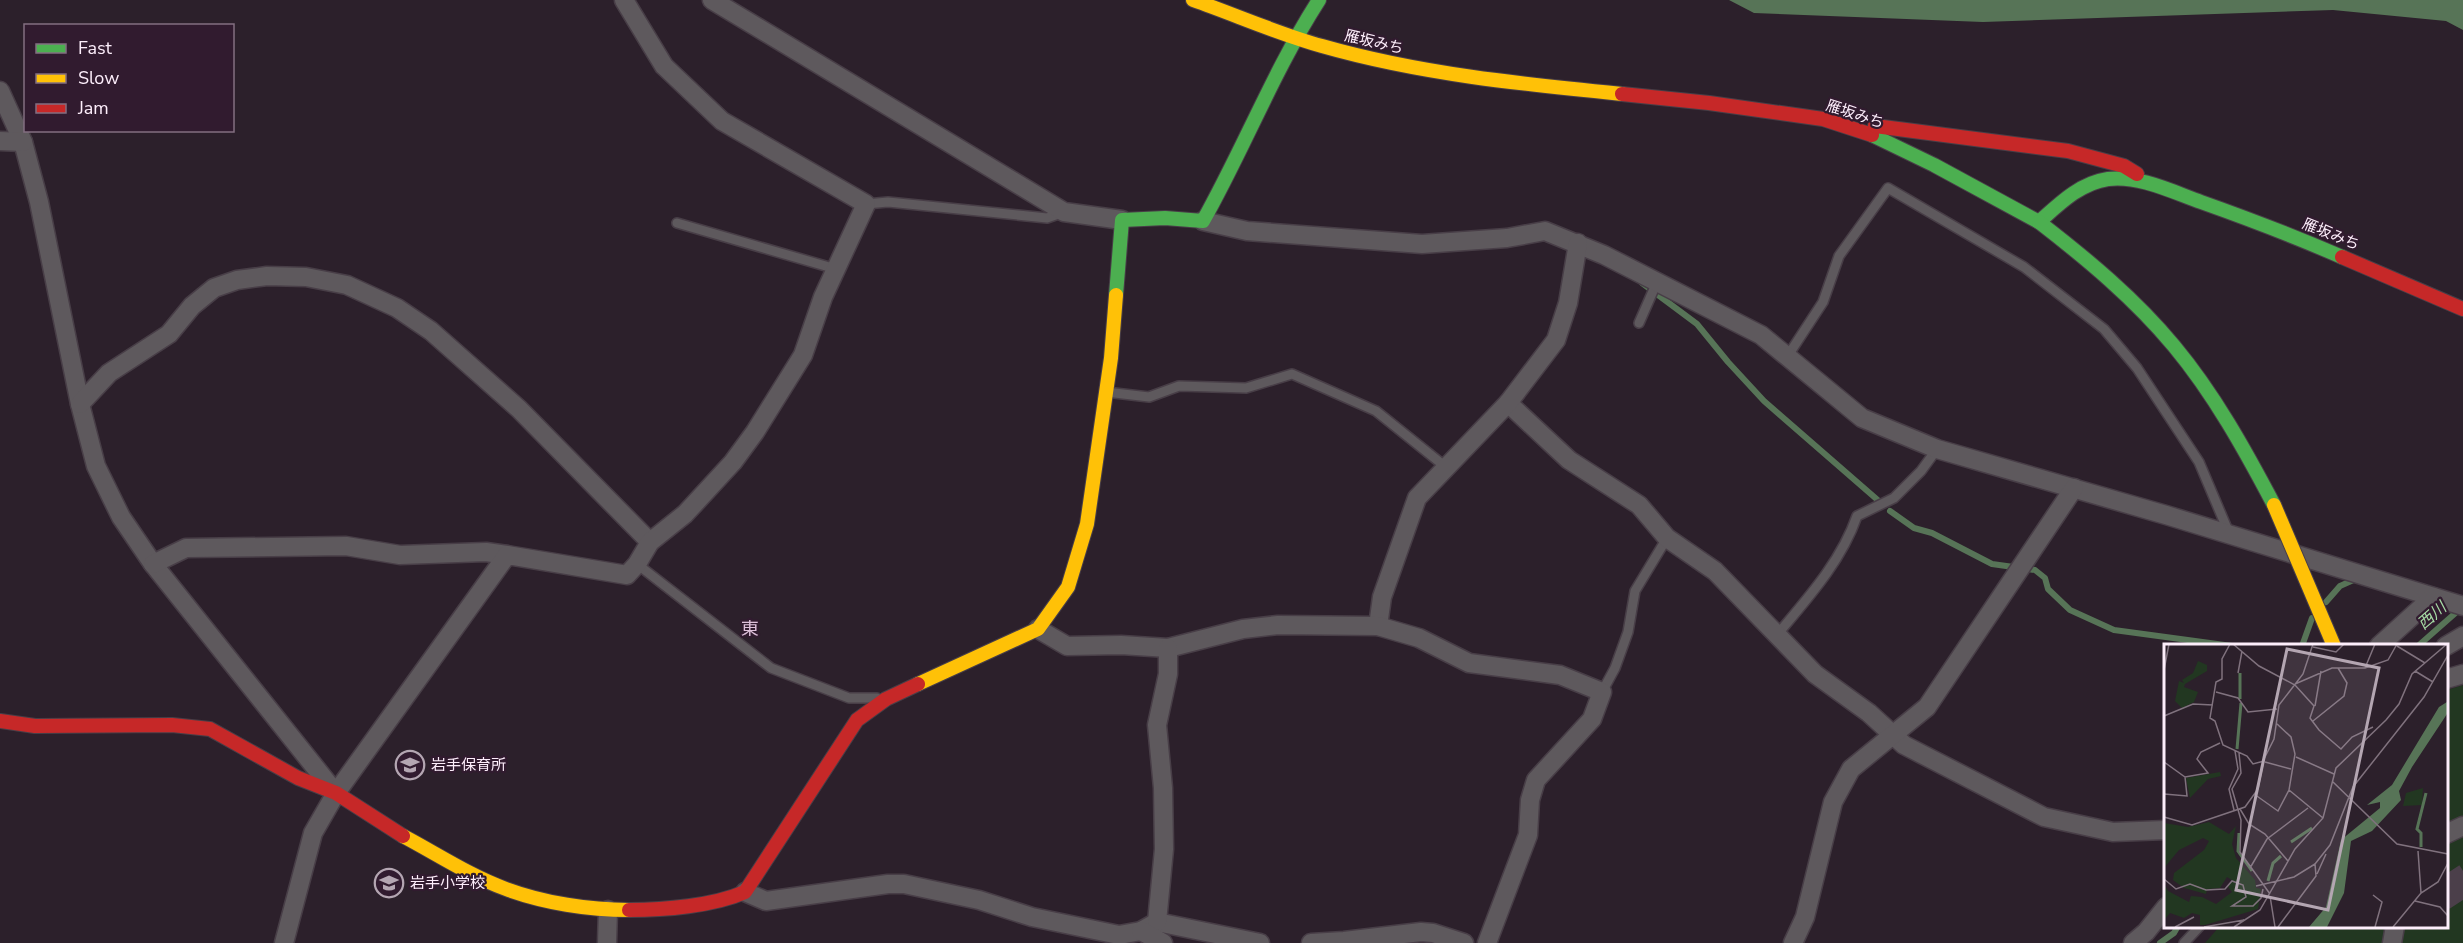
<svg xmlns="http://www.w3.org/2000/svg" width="2463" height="943" viewBox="0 0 2463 943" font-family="'Nunito Sans','Noto Sans JP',sans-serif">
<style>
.green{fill:#223721}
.water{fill:#577457}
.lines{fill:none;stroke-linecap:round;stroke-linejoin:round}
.stream{stroke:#577457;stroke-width:6}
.highway-tunnel{stroke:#4b3f4a;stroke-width:32;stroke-dasharray:32 16;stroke-linecap:butt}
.lane-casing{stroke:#483e47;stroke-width:12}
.street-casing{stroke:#483e47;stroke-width:21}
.fast-casing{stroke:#483e47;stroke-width:16}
.slow-casing{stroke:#483e47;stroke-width:16}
.jam-casing{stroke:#483e47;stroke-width:16}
.lane{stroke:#5e595d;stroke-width:9}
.street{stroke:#5e595d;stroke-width:18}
.fast{stroke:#4caf50;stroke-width:14}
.slow{stroke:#ffc107;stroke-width:14}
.jam{stroke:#c62828;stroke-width:14}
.slow-bridge-casing{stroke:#483e47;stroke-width:16;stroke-linecap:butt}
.slow-bridge{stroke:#ffc107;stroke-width:14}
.labels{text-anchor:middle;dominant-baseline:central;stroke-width:4.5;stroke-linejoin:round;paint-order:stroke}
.street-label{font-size:15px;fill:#fdeefb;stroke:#311b2f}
.poi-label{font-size:15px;fill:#fdeefb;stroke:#311b2f;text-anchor:start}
.water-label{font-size:16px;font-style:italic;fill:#a6dca5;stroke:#311b2f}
.quarter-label{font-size:18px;fill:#dfc1db;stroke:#311b2f}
.inset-river{fill:none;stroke:#577457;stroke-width:3}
.inset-road{fill:none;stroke:#80727e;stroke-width:1.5}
.view{fill:#b4a6b2;fill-opacity:0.15;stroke:#b4a6b2;stroke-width:3}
.inset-edge{fill:none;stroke:#fdeefb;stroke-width:3}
</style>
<rect width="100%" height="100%" fill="#2c202b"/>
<path class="green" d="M 2463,685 L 2463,943 L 2205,943 L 2219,927 L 2446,926 L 2447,690 Z"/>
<path class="water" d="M 1729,0 L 2463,0 L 2463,30 L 2446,21 L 2333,10 L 1983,22 L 1754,13 Z"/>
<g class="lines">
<g class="stream">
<path d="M 1642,283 L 1697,324 L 1728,362 L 1764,401 L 1880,502"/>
<path d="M 1890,511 L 1914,528 L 1932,533 L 1992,564 L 2035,570 L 2045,578 L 2048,589 L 2070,610 L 2114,630 L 2232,646"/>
<path d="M 2326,602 L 2340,586 L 2358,578"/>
<path d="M 2302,646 L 2312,618"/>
<path d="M 2418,646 L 2460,609"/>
<path d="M 2160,943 L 2174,933 L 2178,926"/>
</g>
<path class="highway-tunnel" d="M 2446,874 L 2463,900"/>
<g class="lane-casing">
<g id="lane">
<path d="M 866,204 L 888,202 L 1047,218 L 1064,212"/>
<path d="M 677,223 L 836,269"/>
<path d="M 1639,323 L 1657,282"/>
<path d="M 1787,357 L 1823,302 L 1839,256 L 1888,188 L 2024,267 L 2104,329 L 2137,368 L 2199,462 L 2229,533"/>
<path d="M 1106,392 L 1149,397 L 1179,386 L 1246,388 L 1292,374 L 1376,411 L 1447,468"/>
<path d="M 637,564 L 771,668 L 849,698 L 877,698"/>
<path d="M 1776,636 C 1807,599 1841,562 1857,516 L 1894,498 L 1921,471 L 1937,449"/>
<path d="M 1602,692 L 1615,668 L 1628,632 L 1635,591 L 1667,538"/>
<path d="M 2184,943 L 2200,926"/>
</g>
</g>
<g class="street-casing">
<g id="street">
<path d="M 712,0 L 1064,212 L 1122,220"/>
<path d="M 0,91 L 23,142 L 39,202 L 80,404 L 96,466 L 121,517 L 153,564 L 334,791"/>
<path d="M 0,141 L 23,142"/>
<path d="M 1203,221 L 1247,231 L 1422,244 L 1507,238 L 1545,231 L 1604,255 L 1761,335 L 1862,418 L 1937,449 L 2166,515 L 2463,606"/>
<path d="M 1508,403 L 1569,460 L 1639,505 L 1667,538 L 1715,571 L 1815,674 L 1869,713 L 1904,745 L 2044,817 L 2113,832 L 2166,830"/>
<path d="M 80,404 L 109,373 L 169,334 L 192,306 L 214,288 L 237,280 L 267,276 L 306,277 L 347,285 L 397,308 L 431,331 L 519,409 L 650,542"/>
<path d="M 153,564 L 186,548 L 346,546 L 400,555 L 486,552 L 507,555"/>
<path d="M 1378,626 L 1382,597 L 1417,498 L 1508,403 L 1556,340 L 1568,303 L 1578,243"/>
<path d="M 1038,629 L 1067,646 L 1121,645 L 1168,648 L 1243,629 L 1278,625 L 1378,626 L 1419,638 L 1469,663 L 1560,675 L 1602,692 L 1592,719 L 1536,780 L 1530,800 L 1528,835 L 1487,943"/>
<path d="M 2379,646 L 2433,597"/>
<path d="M 2446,646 L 2463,636"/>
<path d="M 2446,679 L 2463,674"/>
<path d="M 2446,834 L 2463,826"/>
<path d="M 745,892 L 766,901 L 888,884 L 904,884 L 979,900 L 1032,917 L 1119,935 L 1141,931 L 1157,922 L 1260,943"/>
<path d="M 1157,922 L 1164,849 L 1163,788 L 1157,725 L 1168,674 L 1168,648"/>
<path d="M 1141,931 L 1163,943"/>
<path d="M 284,943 L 313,833 L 336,793 L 507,555 L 627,575 L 637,564 L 650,542 L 685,514 L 733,462 L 755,432 L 803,355 L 823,297 L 866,204 L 722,121 L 664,66 L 624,0"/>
<path d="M 607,943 L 608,910"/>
<path d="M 1311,943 L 1344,941 L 1421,932 L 1433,933 L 1464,943"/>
<path d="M 1793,943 L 1805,917 L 1833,802 L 1851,769 L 1927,707 L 2074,488"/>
<path d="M 2133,943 L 2146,932 L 2166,907"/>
<path d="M 2392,943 L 2395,926"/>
</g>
</g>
<g class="fast-casing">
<g id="fast">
<path d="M 1872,135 L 1934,165 L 2039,222 C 2059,204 2080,183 2108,179 C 2139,175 2173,192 2201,202 C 2249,219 2296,237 2342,257"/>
<path d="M 2039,222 C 2087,259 2135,299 2174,346 C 2214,394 2245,450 2274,505"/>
<path d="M 1116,295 L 1122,220 L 1165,218 L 1203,221 C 1244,148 1274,70 1319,0"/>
</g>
</g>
<g class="slow-casing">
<g id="slow">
<path d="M 1193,0 C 1236,15 1278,34 1322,46 C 1420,74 1521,84 1622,94"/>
<path d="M 918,684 L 1038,629 L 1068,587 L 1087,524 L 1111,358 L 1116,295"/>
<path d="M 403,836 C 437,854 470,876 506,889 C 544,903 589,910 629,910"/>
</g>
</g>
<g class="jam-casing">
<g id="jam">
<path d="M 1622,94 L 1709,103 L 1823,119 L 1872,135"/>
<path d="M 1875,126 L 2068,151 L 2124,166 L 2137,174"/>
<path d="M 2342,257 L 2463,309"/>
<path d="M 0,721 L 35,726 L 172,725 L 210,729 L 298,778 L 336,793 L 403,836"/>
<path d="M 629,910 C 664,910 713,906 745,892 L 857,720 L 886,699 L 918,684"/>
</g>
</g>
<use href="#lane" class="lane"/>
<use href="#street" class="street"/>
<use href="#fast" class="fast"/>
<use href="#slow" class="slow"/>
<use href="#jam" class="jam"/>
<g class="slow-bridge-casing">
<path id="slow-bridge" d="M 2274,505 L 2334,646"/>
</g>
<use href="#slow-bridge" class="slow-bridge"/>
</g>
<defs>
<g id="school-ring" transform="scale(1.5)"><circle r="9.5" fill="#311b2f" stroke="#b4a6b2" stroke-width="1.5"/><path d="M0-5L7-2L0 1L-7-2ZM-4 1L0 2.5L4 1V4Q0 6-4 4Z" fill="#b4a6b2"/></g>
</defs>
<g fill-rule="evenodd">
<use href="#school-ring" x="410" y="765"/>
<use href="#school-ring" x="389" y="883"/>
</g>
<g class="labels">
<g class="street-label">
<text transform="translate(1374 42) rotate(13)">雁坂みち</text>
<text transform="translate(1855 114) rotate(18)">雁坂みち</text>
<text transform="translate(2331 234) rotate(22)">雁坂みち</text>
</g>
<g class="poi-label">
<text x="431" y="765">岩手保育所</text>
<text x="410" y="883">岩手小学校</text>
</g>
<g class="water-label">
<text transform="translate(2432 616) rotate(-41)">西川</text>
</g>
<g class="quarter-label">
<text x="750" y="629">東</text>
</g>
</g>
<g transform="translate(2164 644)">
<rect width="284" height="284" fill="#2c202b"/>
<path d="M 34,17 L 43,21 L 43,27 L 21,40 L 20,43 L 34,48 L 30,58 L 18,64 L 11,57 L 15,37 L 20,39 L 18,36 L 29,29 ZM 56,128 L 57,132 L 44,135 L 26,154 L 22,134 ZM 259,144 L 258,161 L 239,162 L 242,149 ZM 45,178 L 65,190 L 72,182 L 68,200 L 72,214 L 91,236 L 92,244 L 97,245 L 94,265 L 41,281 L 36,281 L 36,271 L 28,269 L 20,274 L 6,269 L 0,276 L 0,240 L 4,247 L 25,258 L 27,252 L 38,253 L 52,260 L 68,248 L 64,243 L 68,236 L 63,233 L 56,244 L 43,245 L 42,250 L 20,244 L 9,236 L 10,229 L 40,206 L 45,197 L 39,194 L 15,206 L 0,224 L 0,179 L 24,183 Z" fill="#223721"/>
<path d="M 283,58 L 283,70 L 248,123 L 235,147 L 237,156 L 208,187 L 187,197 L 180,249 L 163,283 L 145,283 L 162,263 L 177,196 L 216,164 L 216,158 L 203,161 L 228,141 L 275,63 Z" fill="#577457"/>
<path class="inset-river" d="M 76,29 L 76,55M 73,105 L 77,59M 75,189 L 74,207 L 88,227M 127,198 L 148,184M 257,203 L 257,189 L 253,185 L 262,149M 104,237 L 109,219 L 117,212"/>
<path class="inset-road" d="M 66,0 L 58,15 L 58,35 L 52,38 L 46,74 L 51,77 L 59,101 L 83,112 L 89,120 L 100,117M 69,0 L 95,22 L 131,41 L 150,62 L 146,74 L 155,86 L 177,105 L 188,93 L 209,83M 233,2 L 261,19M 149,3 L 172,8 L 180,0M 201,24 L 211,0M 0,26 L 5,0M 251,27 L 269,38M 74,29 L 78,7M 131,40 L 168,24 L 201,24 L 224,16 L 233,0M 52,48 L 74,54 L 84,68 L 113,65M 151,62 L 157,27M 0,72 L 29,60 L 49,61M 149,77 L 180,52 L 183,39 L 174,24M 75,109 L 77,129 L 68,145 L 77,176 L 76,208 L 106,250M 132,113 L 170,130M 0,118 L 21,133 L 44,129 L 33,115 L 37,108 L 56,99M 101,118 L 127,125M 169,138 L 233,200 L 284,210M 125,146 L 159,174M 0,150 L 23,152 L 21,133M 90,150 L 114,167 L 125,146 L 131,110 L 127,93 L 112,79M 76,165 L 85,180 L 101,190 L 124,217M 70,166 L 65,145 L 74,125 L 71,107M 0,173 L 28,181 L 81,163 L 94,145 L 100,115 L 110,95 L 115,61 L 139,30 L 149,0M 254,207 L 257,249M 86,224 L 103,195 L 144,164M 153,230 L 162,210M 0,235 L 12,245 L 26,240 L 42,246 L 61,245 L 68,237 L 79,241 L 82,253 L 68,262 L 89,262 L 97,254 L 99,245M 92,242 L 130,233 L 151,220M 209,251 L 218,258 L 211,283M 106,252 L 111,283M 251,257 L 276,263 L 284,272M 11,283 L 30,273M 40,283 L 80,276M 70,283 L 96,266 L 131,205 L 159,174 L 172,124 L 222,76 L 235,60 L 248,30 L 283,0M 114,283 L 152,232 L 151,220 L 166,201 L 189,143 L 260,53 L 284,11M 229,283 L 257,249 L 274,238 L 284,219"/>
<path class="view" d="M 123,5 L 215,24 L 164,266 L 72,246 Z"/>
<rect width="284" height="284" class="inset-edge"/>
</g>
<rect x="24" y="24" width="210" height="108" fill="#311b2f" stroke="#836f81" stroke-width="1.5"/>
<rect x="36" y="44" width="30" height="9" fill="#4caf50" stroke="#836f81" stroke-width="1.5"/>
<text x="78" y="54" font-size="18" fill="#fdeefb">Fast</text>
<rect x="36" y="74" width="30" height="9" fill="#ffc107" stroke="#836f81" stroke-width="1.5"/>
<text x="78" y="84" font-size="18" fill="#fdeefb">Slow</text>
<rect x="36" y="104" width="30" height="9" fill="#c62828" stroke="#836f81" stroke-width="1.5"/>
<text x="78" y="114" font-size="18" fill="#fdeefb">Jam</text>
</svg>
